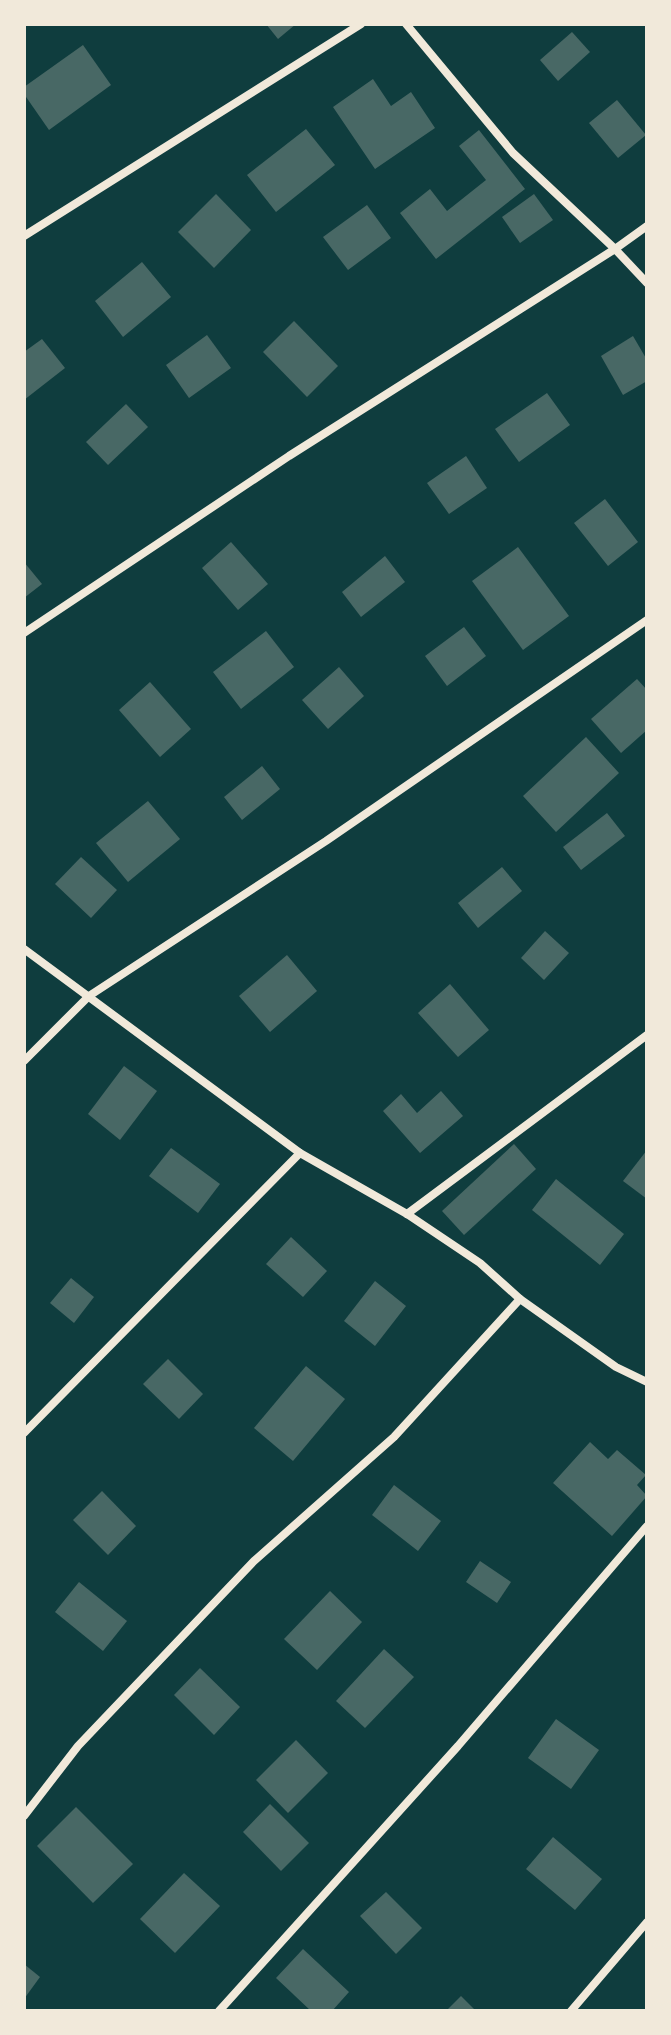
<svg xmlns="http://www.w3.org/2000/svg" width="671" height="2035" viewBox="0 0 671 2035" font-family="Helvetica,sans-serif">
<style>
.building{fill:#486865}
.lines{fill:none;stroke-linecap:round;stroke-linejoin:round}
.minor{stroke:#f1e9da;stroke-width:8}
</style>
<rect width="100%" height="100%" fill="#0f3d3e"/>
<g class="building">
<path d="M 266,24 L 296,24 L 278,39 Z"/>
<path d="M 572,32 L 590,52 L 558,81 L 540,60 Z"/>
<path d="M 83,45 L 111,85 L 49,130 L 24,94 L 24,87 Z"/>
<path d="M 373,79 L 391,106 L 411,92 L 435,128 L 375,169 L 333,107 Z"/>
<path d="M 617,100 L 646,135 L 618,158 L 589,123 Z"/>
<path d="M 306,129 L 335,165 L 276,212 L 247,175 Z"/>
<path d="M 479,130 L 525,189 L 436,259 L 400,213 L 430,189 L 447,211 L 486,180 L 459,146 Z"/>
<path d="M 216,194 L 251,230 L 214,268 L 178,232 Z"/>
<path d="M 534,194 L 553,220 L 520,243 L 502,217 Z"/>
<path d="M 367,205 L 391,238 L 348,270 L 323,237 Z"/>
<path d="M 142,262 L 171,297 L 123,337 L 95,301 Z"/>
<path d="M 294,321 L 338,366 L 307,397 L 263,352 Z"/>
<path d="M 207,335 L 231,368 L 189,398 L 166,365 Z"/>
<path d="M 633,336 L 647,360 L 647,381 L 623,395 L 601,356 Z"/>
<path d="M 42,339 L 65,368 L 24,400 L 24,352 Z"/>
<path d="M 547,393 L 570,425 L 519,462 L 495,429 Z"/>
<path d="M 126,404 L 148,427 L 108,465 L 86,442 Z"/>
<path d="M 466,456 L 487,488 L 449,514 L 427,483 Z"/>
<path d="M 605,499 L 638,542 L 608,566 L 574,523 Z"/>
<path d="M 231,542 L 268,584 L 238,610 L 202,568 Z"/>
<path d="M 518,547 L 569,616 L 523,650 L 472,581 Z"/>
<path d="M 385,556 L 405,582 L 361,617 L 342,592 Z"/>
<path d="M 24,562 L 42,584 L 24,598 Z"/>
<path d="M 464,627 L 486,656 L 447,686 L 425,656 Z"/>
<path d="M 266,631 L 294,667 L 241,709 L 213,672 Z"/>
<path d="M 339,667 L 364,696 L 328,729 L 302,700 Z"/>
<path d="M 637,679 L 647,690 L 647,730 L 621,753 L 591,719 Z"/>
<path d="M 150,682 L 191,729 L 160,757 L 119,710 Z"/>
<path d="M 586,737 L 619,773 L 556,832 L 523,796 Z"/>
<path d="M 262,766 L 280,789 L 242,820 L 224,797 Z"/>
<path d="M 148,801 L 180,839 L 128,882 L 96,843 Z"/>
<path d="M 607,813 L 625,836 L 581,870 L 563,847 Z"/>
<path d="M 81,857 L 117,890 L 91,918 L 55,884 Z"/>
<path d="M 502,867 L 522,891 L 478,928 L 458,903 Z"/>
<path d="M 545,931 L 569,953 L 544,980 L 521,958 Z"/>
<path d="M 287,955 L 317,991 L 270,1032 L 239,996 Z"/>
<path d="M 450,984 L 489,1030 L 458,1057 L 418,1013 Z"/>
<path d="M 124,1066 L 157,1091 L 120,1140 L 88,1114 Z"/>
<path d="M 441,1091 L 463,1116 L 420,1153 L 383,1111 L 401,1094 L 417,1113 Z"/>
<path d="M 514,1144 L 536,1169 L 464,1235 L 442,1211 Z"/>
<path d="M 171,1148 L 220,1184 L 198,1213 L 149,1176 Z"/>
<path d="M 647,1150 L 647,1199 L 623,1181 Z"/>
<path d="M 556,1179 L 624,1234 L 600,1265 L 532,1210 Z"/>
<path d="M 291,1237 L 327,1271 L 303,1297 L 266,1264 Z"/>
<path d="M 71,1278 L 94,1297 L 74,1323 L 50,1303 Z"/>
<path d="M 375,1281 L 406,1306 L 375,1346 L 344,1321 Z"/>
<path d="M 168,1359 L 203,1394 L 179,1419 L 143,1384 Z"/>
<path d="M 306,1366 L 345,1399 L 293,1461 L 254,1428 Z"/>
<path d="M 590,1442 L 608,1459 L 617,1450 L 646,1475 L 637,1485 L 647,1496 L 612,1536 L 553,1483 Z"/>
<path d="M 394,1485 L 441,1521 L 418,1551 L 372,1515 Z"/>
<path d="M 102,1491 L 136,1526 L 108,1555 L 73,1520 Z"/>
<path d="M 480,1561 L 511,1582 L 497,1603 L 466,1582 Z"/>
<path d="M 79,1582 L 127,1621 L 103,1651 L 55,1612 Z"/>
<path d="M 330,1591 L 362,1622 L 317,1670 L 284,1639 Z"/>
<path d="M 384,1649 L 414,1677 L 365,1728 L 336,1701 Z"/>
<path d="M 200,1668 L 240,1707 L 214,1735 L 174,1695 Z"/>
<path d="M 556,1719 L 599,1750 L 571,1789 L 528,1758 Z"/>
<path d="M 296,1740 L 328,1773 L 288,1813 L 256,1780 Z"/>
<path d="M 270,1804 L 309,1843 L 281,1871 L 243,1832 Z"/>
<path d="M 76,1807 L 133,1864 L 93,1903 L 37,1846 Z"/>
<path d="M 553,1837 L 602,1879 L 575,1910 L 526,1869 Z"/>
<path d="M 184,1873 L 220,1906 L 175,1953 L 140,1919 Z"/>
<path d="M 386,1892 L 422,1928 L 396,1954 L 360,1916 Z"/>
<path d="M 303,1949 L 349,1992 L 332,2011 L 311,2011 L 276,1978 Z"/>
<path d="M 24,1964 L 40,1977 L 24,1999 Z"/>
<path d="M 461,1996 L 476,2011 L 446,2011 Z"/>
</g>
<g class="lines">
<g class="minor">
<path d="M 406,24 L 513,153 L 615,249 L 647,283"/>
<path d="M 24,236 L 361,24"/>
<path d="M 24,633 L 289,456 L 615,249 L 647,226"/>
<path d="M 24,949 L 300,1153 L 407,1214 L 480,1263 L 520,1299 L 616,1367 L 647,1382"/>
<path d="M 24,1061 L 89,996 L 326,841 L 647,620"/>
<path d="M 407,1214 L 647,1035"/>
<path d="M 24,1433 L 300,1153"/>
<path d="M 24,1816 L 78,1746 L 254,1561 L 394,1437 L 520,1299"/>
<path d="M 219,2011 L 458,1746 L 647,1526"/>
<path d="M 571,2011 L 647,1922"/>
</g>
</g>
<rect width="671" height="2035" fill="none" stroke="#f1e9da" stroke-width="52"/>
</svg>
